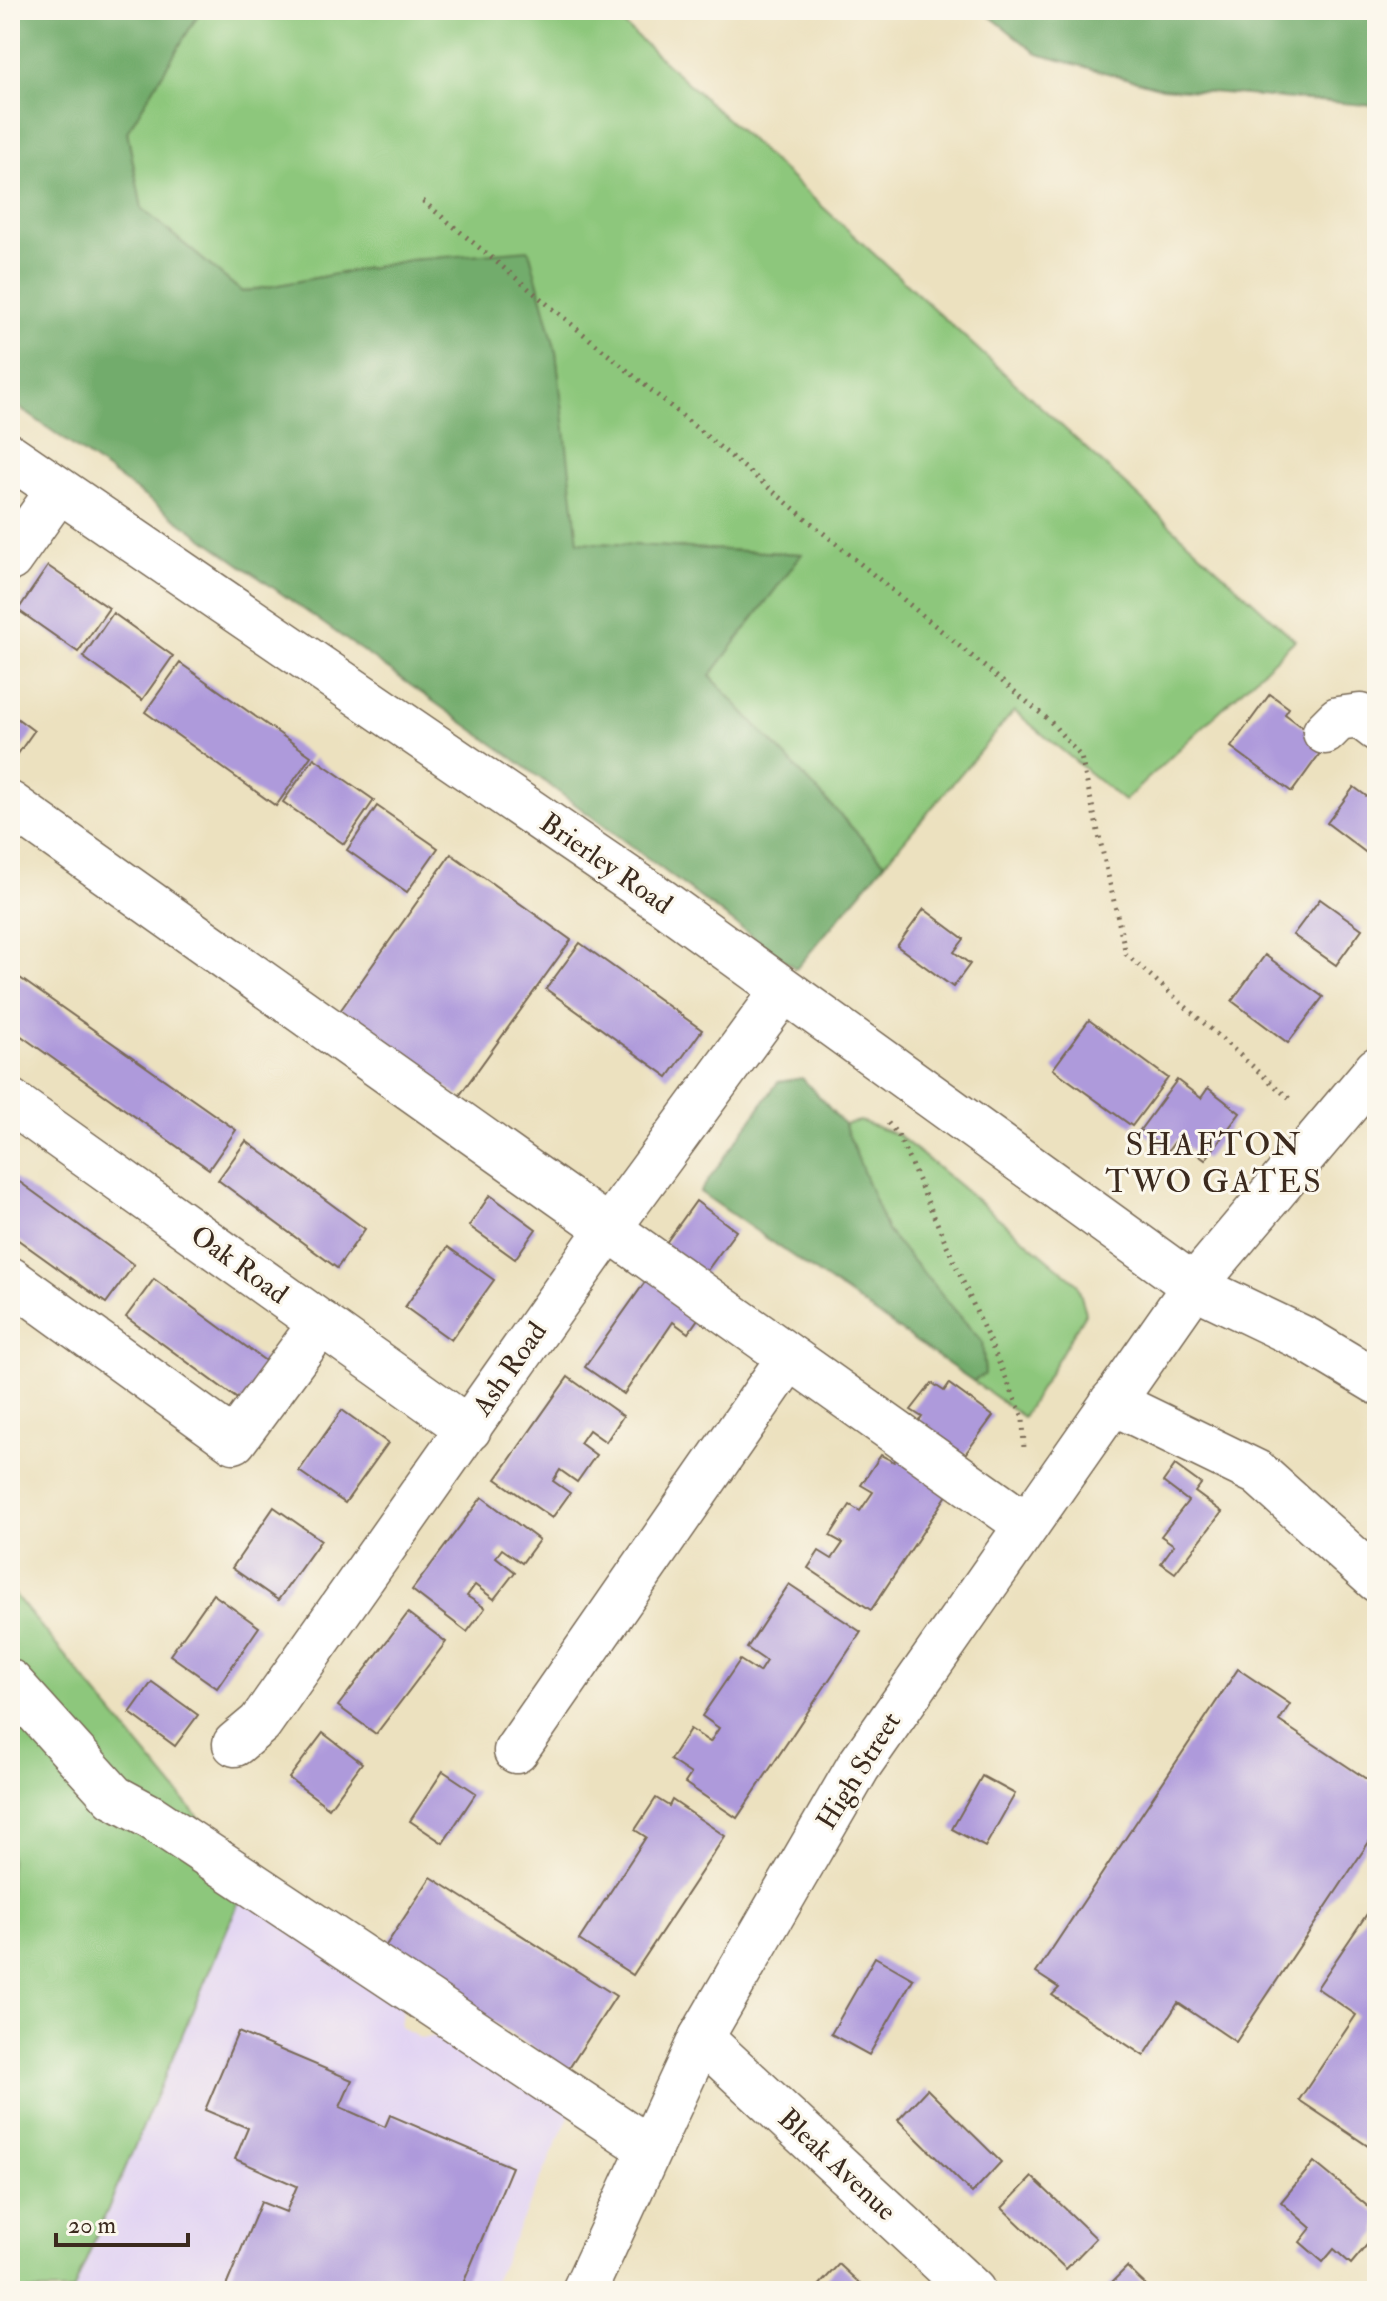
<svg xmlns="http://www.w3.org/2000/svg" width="1387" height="2301" viewBox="0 0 1387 2301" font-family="'IM FELL Double Pica',serif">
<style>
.built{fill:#e2d4f3}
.green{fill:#8dc77c;stroke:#64784d;stroke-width:2}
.forest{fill:#72ac6c;stroke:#566b45;stroke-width:2}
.building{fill:#ae9adb}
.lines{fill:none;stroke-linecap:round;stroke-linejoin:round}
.minor-casing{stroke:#796a56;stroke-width:47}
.path{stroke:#796a56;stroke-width:5;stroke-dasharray:2 6;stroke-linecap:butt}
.minor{stroke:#fff;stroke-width:44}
.labels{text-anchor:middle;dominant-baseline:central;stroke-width:6;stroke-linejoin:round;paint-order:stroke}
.street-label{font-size:28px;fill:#3b2a1e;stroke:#fbf7ec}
.quarter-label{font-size:32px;letter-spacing:2px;fill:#3b2a1e;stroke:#fbf7ec}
</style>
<rect width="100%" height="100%" fill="#fbf7ec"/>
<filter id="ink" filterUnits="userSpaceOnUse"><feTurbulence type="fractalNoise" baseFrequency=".0125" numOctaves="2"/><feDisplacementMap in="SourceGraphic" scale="16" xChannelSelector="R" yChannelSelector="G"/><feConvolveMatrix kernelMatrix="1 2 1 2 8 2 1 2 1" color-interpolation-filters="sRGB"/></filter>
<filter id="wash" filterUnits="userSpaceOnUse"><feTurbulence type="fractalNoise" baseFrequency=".006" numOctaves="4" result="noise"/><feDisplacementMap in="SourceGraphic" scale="32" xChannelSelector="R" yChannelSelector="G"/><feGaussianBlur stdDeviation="1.8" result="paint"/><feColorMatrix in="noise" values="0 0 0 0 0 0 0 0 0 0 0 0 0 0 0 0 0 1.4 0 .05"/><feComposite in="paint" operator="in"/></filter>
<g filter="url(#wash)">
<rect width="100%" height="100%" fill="#ece1bf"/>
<path class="built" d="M 254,1866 L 405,1982 L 400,2027 L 421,2039 L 448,2033 L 571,2112 L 490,2291 L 73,2291 Z"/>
<g class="green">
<path d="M 201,10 L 608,10 L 1295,640 L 1124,801 L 1014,711 L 885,863 L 710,676 L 801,554 L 577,542 L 556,352 L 529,251 L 410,260 L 242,292 L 142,209 L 127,131 Z"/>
<path d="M 860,1121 L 898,1135 L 1077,1283 L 1086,1312 L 1023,1417 L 973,1381 L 985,1374 L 982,1342 L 887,1231 L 844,1124 Z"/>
<path d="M 10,1589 L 216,1839 L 254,1866 L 73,2291 L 10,2291 Z"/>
</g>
<g class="forest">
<path d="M 10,10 L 201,10 L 127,132 L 142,209 L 242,292 L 410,260 L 529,250 L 556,352 L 578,542 L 802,554 L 710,676 L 885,863 L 796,969 L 513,758 L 10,401 Z"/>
<path d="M 982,10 L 1377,10 L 1377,106 L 1162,88 L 1038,54 Z"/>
<path d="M 802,1078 L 844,1124 L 887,1231 L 982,1342 L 985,1374 L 973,1381 L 700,1192 L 778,1082 Z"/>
</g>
<g id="blocks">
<g class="building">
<path d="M 48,566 L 109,608 L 78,652 L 18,610 Z"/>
<path d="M 113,613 L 173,656 L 142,700 L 83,657 Z"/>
<path d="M 180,663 L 311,756 L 276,806 L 145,712 Z"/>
<path d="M 1270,694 L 1289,708 L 1285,714 L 1326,745 L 1292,792 L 1231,747 Z"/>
<path d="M 10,713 L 34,731 L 10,765 Z"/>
<path d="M 314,758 L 374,800 L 344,844 L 283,802 Z"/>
<path d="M 1354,787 L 1377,804 L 1377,861 L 1327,823 Z"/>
<path d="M 377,806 L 438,848 L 407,892 L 347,850 Z"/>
<path d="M 451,854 L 571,940 L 459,1096 L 340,1011 Z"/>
<path d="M 1320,899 L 1362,929 L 1336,965 L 1293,935 Z"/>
<path d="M 924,909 L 964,939 L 954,952 L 970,964 L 953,987 L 897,946 Z"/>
<path d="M 580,943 L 702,1030 L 668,1077 L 546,989 Z"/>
<path d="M 1265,955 L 1323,997 L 1288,1043 L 1232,1001 Z"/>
<path d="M 10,971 L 236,1130 L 209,1169 L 10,1028 Z"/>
<path d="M 1089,1020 L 1168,1078 L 1132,1126 L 1053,1069 Z"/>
<path d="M 1177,1080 L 1201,1098 L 1208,1088 L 1240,1113 L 1205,1160 L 1177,1139 L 1168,1151 L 1140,1130 Z"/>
<path d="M 246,1141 L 365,1229 L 337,1268 L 218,1180 Z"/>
<path d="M 10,1175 L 134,1265 L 106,1303 L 10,1234 Z"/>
<path d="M 490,1195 L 536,1229 L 515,1259 L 469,1226 Z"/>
<path d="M 696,1201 L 736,1231 L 703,1276 L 663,1247 Z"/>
<path d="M 448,1247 L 494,1280 L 451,1340 L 405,1307 Z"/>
<path d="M 652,1272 L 705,1309 L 688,1333 L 673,1322 L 624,1394 L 585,1367 Z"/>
<path d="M 154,1279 L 271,1365 L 243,1403 L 126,1317 Z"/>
<path d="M 568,1377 L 623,1416 L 606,1442 L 589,1430 L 580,1443 L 596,1455 L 577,1482 L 560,1470 L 553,1481 L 570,1493 L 552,1518 L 496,1479 Z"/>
<path d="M 932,1383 L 944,1391 L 949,1384 L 993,1416 L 960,1461 L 914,1428 L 922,1417 L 911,1410 Z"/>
<path d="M 342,1410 L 388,1443 L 345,1503 L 299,1471 Z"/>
<path d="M 899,1454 L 951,1489 L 871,1610 L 808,1568 L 819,1551 L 832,1559 L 843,1543 L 830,1536 L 850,1505 L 860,1511 L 873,1492 L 861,1485 L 881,1455 L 894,1462 Z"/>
<path d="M 1175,1465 L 1201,1484 L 1195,1492 L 1222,1512 L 1175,1573 L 1161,1563 L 1174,1545 L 1161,1536 L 1188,1501 L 1163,1482 Z"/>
<path d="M 482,1497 L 539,1540 L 522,1563 L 502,1549 L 496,1557 L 515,1572 L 494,1599 L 475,1585 L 467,1596 L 485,1608 L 467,1632 L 412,1590 Z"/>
<path d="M 274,1507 L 321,1540 L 278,1600 L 232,1568 Z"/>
<path d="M 789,1584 L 861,1632 L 737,1818 L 685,1783 L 691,1774 L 670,1760 L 690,1729 L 710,1742 L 719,1728 L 702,1716 L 740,1660 L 759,1672 L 766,1661 L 747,1648 Z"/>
<path d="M 213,1594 L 259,1627 L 217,1688 L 170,1655 Z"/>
<path d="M 408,1613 L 446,1642 L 376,1734 L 338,1706 Z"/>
<path d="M 1238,1669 L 1290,1704 L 1279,1721 L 1377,1786 L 1377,1830 L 1236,2042 L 1178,2003 L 1144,2056 L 1052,1995 L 1059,1988 L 1036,1973 Z"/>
<path d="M 152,1682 L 198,1715 L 175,1746 L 130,1713 Z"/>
<path d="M 323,1733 L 362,1763 L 329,1808 L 289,1778 Z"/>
<path d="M 443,1771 L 476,1793 L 443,1843 L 410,1821 Z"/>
<path d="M 982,1776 L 1015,1794 L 985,1847 L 952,1829 Z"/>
<path d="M 656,1798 L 669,1806 L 672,1800 L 725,1836 L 633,1975 L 579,1940 L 646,1837 L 635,1830 Z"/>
<path d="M 431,1877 L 616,1996 L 568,2070 L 383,1950 Z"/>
<path d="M 1377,1899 L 1377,2133 L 1368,2146 L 1299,2100 L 1356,2015 L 1317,1988 Z"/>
<path d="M 875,1957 L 913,1979 L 869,2055 L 831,2034 Z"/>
<path d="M 238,2032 L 352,2080 L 340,2107 L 385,2127 L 390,2115 L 512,2167 L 460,2291 L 224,2291 L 261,2202 L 286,2212 L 297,2186 L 235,2159 L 248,2128 L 205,2110 Z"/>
<path d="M 927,2089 L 1001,2162 L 972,2193 L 898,2120 Z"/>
<path d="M 1314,2162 L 1377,2214 L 1377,2233 L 1351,2264 L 1334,2249 L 1323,2262 L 1300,2242 L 1311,2228 L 1281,2202 Z"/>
<path d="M 1032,2177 L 1096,2238 L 1066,2269 L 1002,2208 Z"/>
<path d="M 839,2264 L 868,2291 L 814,2291 Z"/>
<path d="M 1127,2267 L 1152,2291 L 1103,2291 Z"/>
</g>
</g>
</g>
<g filter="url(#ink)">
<use href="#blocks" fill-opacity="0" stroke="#796a56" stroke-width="2"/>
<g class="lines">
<g class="minor-casing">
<g id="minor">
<path d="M 10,456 L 664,903 L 1194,1286 L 1307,1340 L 1377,1382"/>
<path d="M 10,559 L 58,491"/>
<path d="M 1325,732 L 1338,719 L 1360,716 L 1377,729"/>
<path d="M 10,804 L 1025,1524"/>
<path d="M 10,1101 L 469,1429"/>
<path d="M 10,1279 L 234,1441 L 321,1323"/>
<path d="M 1112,1402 L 1258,1473 L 1377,1580"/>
<path d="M 10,1682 L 114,1797 L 151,1817 L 649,2148"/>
<path d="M 235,1744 L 260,1723 L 609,1228 L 783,991"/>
<path d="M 516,1751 L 789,1358"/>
<path d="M 701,2038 L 973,2291"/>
<path d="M 584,2291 L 701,2038 L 858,1767 L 1194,1286 L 1377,1069"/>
</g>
</g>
<g class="path">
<path d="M 423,201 L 1050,721 L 1081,757 L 1126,954 L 1293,1102"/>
<path d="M 888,1123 L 898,1135 L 1023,1417 L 1024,1451"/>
</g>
<use href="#minor" class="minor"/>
</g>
</g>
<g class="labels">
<g class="street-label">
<text transform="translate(606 864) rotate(35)">Brierley Road</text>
<text transform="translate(239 1265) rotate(36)">Oak Road</text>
<text transform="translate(510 1369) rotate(-55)">Ash Road</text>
<text transform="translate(859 1771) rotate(-58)">High Street</text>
<text transform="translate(837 2165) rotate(43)">Bleak Avenue</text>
</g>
<g class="quarter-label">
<text x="1214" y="1145">SHAFTON<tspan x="1214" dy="37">TWO GATES</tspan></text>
</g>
</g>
<rect width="1387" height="2301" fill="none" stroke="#fbf7ec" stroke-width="40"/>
<path d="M56 2233v12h132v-12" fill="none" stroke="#3b2a1e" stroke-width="4"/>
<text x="68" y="2233" font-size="24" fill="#3b2a1e" stroke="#fbf7ec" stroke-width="6" paint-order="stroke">20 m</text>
</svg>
